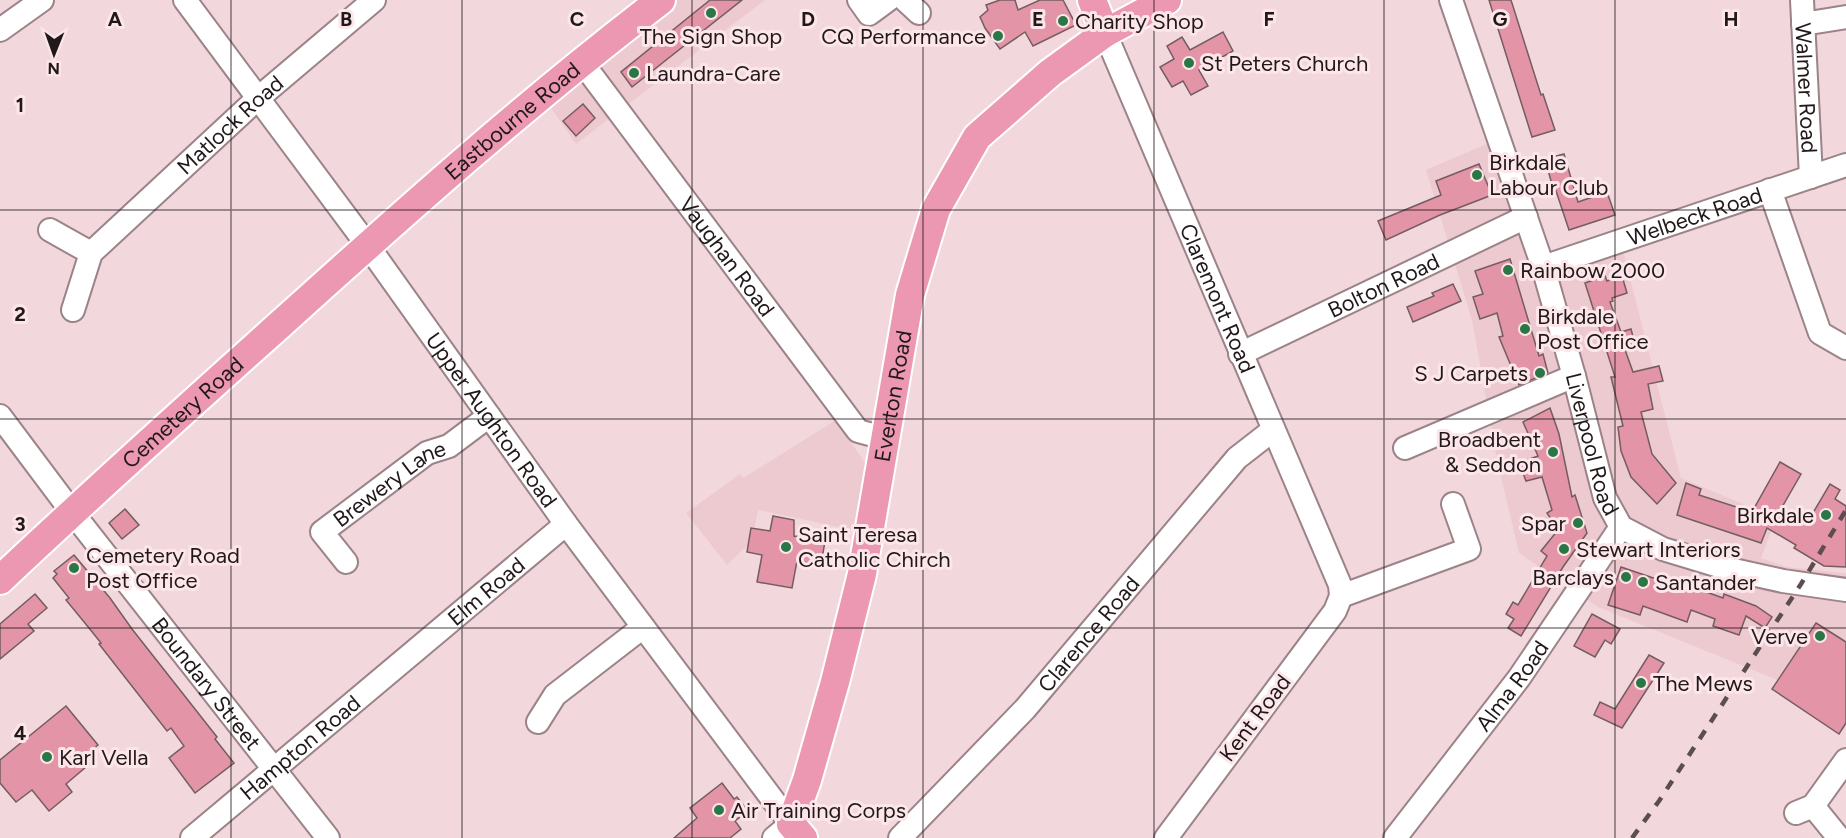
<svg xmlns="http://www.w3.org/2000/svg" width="1846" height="838" viewBox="0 0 1846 838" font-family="Figtree,sans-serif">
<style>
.built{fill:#eccad0}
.building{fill:#e394a6;stroke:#735d61;stroke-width:1.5}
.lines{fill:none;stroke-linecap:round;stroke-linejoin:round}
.minor-casing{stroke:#9b8388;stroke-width:26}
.major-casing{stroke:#fff;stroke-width:32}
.minor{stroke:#fff;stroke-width:22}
.major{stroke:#ec98b2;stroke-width:28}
.rail{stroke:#5b4d50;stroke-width:4.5;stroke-dasharray:10 10;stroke-linecap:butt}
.grid{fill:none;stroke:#21181a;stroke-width:1.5;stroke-opacity:0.55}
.poi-dot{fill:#2b7645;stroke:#fce6ea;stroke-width:2}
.labels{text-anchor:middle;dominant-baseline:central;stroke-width:6;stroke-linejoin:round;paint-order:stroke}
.poi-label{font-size:22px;fill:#21181a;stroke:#fce6ea;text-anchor:start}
.street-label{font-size:22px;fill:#21181a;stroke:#fce6ea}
.grid-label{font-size:20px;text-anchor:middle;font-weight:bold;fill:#21181a;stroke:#fce6ea;stroke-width:6;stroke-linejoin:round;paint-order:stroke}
</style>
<rect width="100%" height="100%" fill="#f2d8dd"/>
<g class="built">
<path d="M 672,0 L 765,0 L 576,144 L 551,108 L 579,72 Z"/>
<path d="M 1493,141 L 1537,279 L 1623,251 L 1681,478 L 1776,518 L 1761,558 L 1787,567 L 1846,573 L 1846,708 L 1598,607 L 1519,553 L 1497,460 L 1472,320 L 1426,170 Z"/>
<path d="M 836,420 L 867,466 L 857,531 L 758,510 L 752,541 L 727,565 L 686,513 L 740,474 L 743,478 Z"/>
</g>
<g class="building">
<path d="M 710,0 L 742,0 L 632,87 L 621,72 Z"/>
<path d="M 1000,0 L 1015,0 L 1018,10 L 1040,0 L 1063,0 L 1076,25 L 1033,46 L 1025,32 L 1000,49 L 985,28 L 980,17 L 988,10 L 986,5 Z"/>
<path d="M 1489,0 L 1511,0 L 1541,95 L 1543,94 L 1555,130 L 1532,137 Z"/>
<path d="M 1223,32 L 1233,51 L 1199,70 L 1208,86 L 1191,95 L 1183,81 L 1172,87 L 1160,67 L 1174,59 L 1167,46 L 1182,37 L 1190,50 Z"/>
<path d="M 583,104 L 595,118 L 576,136 L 563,121 Z"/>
<path d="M 1564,154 L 1578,202 L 1607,192 L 1615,215 L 1569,230 L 1556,191 L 1554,192 L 1545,159 Z"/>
<path d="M 1479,164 L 1492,195 L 1440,215 L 1386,240 L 1378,221 L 1441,195 L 1436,181 Z"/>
<path d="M 1510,259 L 1539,356 L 1543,354 L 1548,373 L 1519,385 L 1499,337 L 1503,336 L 1497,313 L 1480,319 L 1473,297 L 1483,294 L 1475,271 Z"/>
<path d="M 1605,276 L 1607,281 L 1622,276 L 1627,293 L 1612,298 L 1613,301 L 1610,302 L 1621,332 L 1631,329 L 1635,344 L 1624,347 L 1633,372 L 1659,366 L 1663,381 L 1648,384 L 1653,409 L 1641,412 L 1652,454 L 1676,483 L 1657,504 L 1631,477 L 1621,451 L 1618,427 L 1623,426 L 1611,377 L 1615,377 L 1585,283 Z"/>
<path d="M 1453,284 L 1461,301 L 1413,322 L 1407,307 L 1434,296 L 1432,293 Z"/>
<path d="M 1550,408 L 1559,434 L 1572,497 L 1575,495 L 1587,533 L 1563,567 L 1521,636 L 1508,628 L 1514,619 L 1506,614 L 1513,602 L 1518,605 L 1547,556 L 1541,551 L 1558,530 L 1547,513 L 1552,510 L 1542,477 L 1526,481 L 1519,463 L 1538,456 L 1523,422 Z"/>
<path d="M 1780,462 L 1801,474 L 1781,509 L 1807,523 L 1830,484 L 1840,490 L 1835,499 L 1846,506 L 1846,567 L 1824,566 L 1794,548 L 1796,545 L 1767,528 L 1761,543 L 1677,515 L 1686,483 L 1701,489 L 1699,495 L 1752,512 Z"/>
<path d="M 125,509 L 139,525 L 122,539 L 109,523 Z"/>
<path d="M 773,516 L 794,520 L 794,536 L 825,541 L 821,565 L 797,561 L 792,588 L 757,582 L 762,555 L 747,552 L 751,528 L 770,531 Z"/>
<path d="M 74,555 L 110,598 L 132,629 L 217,737 L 215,739 L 234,763 L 195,793 L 169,758 L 184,746 L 171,728 L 167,731 L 99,644 L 101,643 L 89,628 L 66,600 L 69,598 L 53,578 L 57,574 L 54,571 Z"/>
<path d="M 1621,567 L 1668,583 L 1670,579 L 1723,598 L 1724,594 L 1756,606 L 1772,617 L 1765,628 L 1746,616 L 1739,635 L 1713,626 L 1715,619 L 1691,610 L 1687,622 L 1643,606 L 1640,615 L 1608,605 Z"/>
<path d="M 35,594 L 47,608 L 28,624 L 34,631 L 0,659 L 0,624 Z"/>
<path d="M 1592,614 L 1620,629 L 1611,644 L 1605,640 L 1595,657 L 1574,646 Z"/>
<path d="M 1816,623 L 1846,642 L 1846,723 L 1839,734 L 1772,689 Z"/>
<path d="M 1649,655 L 1664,663 L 1622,728 L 1594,715 L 1600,702 L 1615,709 Z"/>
<path d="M 66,706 L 98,745 L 88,754 L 93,761 L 66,784 L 72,792 L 49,811 L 32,790 L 16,802 L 0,783 L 0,760 Z"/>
<path d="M 722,783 L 734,799 L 737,797 L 748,811 L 735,821 L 741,829 L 730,838 L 674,838 L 697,818 L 690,808 Z"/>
</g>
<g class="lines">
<g class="minor-casing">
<g id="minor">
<path id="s1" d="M 185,0 L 368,246 L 566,524 L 791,824 L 774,838"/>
<path d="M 859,0 L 869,14 L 888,0"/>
<path d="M 905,0 L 919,13"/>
<path id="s2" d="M 1451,0 L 1543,267 L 1574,376 L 1605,498 L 1621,527 L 1663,549 L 1729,569 L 1783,581 L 1846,590"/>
<path id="s3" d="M 1802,0 L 1811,177"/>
<path d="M 1803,24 L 1846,17"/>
<path d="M 0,30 L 42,0"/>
<path id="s4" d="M 1105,33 L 1340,585 L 1341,596 L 1335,611 L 1166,838"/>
<path id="s5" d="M 581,61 L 858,431 L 884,438"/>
<path d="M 1770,190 L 1820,333 L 1846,348"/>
<path d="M 50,230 L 91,253"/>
<path id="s6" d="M 1543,267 L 1846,165"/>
<path id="s7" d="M 73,310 L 91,253 L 257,99 L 374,0"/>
<path id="s8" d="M 1240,354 L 1526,217"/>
<path id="s9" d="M 0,416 L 72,512 L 328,838"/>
<path d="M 1405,448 L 1574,376"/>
<path id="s10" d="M 346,562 L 322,532 L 427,453 L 449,446 L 489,416"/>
<path d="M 1341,596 L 1469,549 L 1453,504"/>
<path d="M 538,722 L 555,695 L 643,627"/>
<path d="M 1813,806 L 1839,838"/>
<path d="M 1796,813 L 1813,806 L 1846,760"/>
<path id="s11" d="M 192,838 L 566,524"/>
<path id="s12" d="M 900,838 L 1025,709 L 1237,458 L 1273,430"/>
<path id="s13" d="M 1395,838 L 1519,678 L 1621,527"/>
</g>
</g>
<g class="major-casing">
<g id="major">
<path d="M 1092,0 L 1105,33"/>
<path id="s14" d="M 0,580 C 93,492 189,406 285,320 C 407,210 530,100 661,0"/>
<path id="s15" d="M 803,838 L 791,824 L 807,780 L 835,682 L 862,574 L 910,295 L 936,209 L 977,137 L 1050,73 L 1105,33 L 1167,0"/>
</g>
</g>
<use href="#minor" class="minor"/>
<use href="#major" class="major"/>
<path class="rail" d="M 1632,838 L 1659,801 L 1801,584 L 1846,510"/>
</g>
<path class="grid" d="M 231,0 L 231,838M 462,0 L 462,838M 692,0 L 692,838M 923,0 L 923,838M 1154,0 L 1154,838M 1384,0 L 1384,838M 1615,0 L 1615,838M 0,210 L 1846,210M 0,419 L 1846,419M 0,628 L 1846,628"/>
<g class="poi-dot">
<circle cx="711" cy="13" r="6"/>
<circle cx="1063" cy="21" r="6"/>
<circle cx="998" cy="36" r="6"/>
<circle cx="1189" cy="63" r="6"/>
<circle cx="634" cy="73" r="6"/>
<circle cx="1477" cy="175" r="6"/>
<circle cx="1508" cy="270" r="6"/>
<circle cx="1525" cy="329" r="6"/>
<circle cx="1540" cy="373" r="6"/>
<circle cx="1553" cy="452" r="6"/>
<circle cx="1826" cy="515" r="6"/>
<circle cx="1578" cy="523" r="6"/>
<circle cx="786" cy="547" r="6"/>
<circle cx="1564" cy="549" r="6"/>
<circle cx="74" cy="568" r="6"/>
<circle cx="1626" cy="577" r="6"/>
<circle cx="1643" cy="582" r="6"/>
<circle cx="1820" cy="636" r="6"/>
<circle cx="1641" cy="683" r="6"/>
<circle cx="47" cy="757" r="6"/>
<circle cx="719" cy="810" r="6"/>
</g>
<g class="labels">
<g class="poi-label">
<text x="1075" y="21">Charity Shop</text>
<text x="711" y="36" text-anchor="middle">The Sign Shop</text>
<text x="986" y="36" text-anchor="end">CQ Performance</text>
<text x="1201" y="63">St Peters Church</text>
<text x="646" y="73">Laundra-Care</text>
<text x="1489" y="162">Birkdale<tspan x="1489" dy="25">Labour Club</tspan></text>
<text x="1520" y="270">Rainbow 2000</text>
<text x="1537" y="316">Birkdale<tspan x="1537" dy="25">Post Office</tspan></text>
<text x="1528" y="373" text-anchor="end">S J Carpets</text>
<text x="1541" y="439" text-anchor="end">Broadbent<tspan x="1541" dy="25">&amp; Seddon</tspan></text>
<text x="1814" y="515" text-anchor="end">Birkdale</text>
<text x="1566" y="523" text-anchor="end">Spar</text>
<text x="798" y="534">Saint Teresa<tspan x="798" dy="25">Catholic Chirch</tspan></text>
<text x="1576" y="549">Stewart Interiors</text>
<text x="86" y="555">Cemetery Road<tspan x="86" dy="25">Post Office</tspan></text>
<text x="1614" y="577" text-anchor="end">Barclays</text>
<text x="1655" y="582">Santander</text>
<text x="1808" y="636" text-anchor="end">Verve</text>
<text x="1653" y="683">The Mews</text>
<text x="59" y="757">Karl Vella</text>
<text x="731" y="810">Air Training Corps</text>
</g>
<g class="street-label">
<text stroke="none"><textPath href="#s3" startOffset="88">Walmer Road</textPath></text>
<text stroke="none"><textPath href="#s14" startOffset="688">Eastbourne Road</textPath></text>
<text stroke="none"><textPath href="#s7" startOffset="249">Matlock Road</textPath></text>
<text stroke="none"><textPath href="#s6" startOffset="160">Welbeck Road</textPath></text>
<text stroke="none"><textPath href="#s5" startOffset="244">Vaughan Road</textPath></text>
<text stroke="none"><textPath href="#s8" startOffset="159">Bolton Road</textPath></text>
<text stroke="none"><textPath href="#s4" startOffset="288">Claremont Road</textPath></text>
<text stroke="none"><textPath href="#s15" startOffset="459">Everton Road</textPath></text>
<text stroke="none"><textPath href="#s14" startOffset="248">Cemetery Road</textPath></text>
<text stroke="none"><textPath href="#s1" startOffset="520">Upper Aughton Road</textPath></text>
<text stroke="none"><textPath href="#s2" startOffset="466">Liverpool Road</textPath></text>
<text stroke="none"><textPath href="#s10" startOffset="122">Brewery Lane</textPath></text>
<text stroke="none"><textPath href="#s11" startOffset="384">Elm Road</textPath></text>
<text stroke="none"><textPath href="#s12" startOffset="278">Clarence Road</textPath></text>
<text stroke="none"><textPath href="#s9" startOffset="338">Boundary Street</textPath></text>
<text stroke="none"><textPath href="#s13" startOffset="192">Alma Road</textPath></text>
<text transform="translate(1255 718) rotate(-53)">Kent Road</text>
<text stroke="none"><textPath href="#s11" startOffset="141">Hampton Road</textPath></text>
</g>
</g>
<g class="grid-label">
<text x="115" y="26">A</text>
<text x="346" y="26">B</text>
<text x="577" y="26">C</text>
<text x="808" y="26">D</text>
<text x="1038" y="26">E</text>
<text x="1269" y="26">F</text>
<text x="1500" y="26">G</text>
<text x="1731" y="26">H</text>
<text x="20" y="112">1</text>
<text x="20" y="321">2</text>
<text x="20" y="531">3</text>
<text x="20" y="740">4</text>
</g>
<g transform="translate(54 54) rotate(181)" stroke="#fce6ea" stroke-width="4.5" paint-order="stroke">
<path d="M0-4.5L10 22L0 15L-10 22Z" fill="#21181a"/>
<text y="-9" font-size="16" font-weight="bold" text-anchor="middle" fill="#21181a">N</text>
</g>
</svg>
